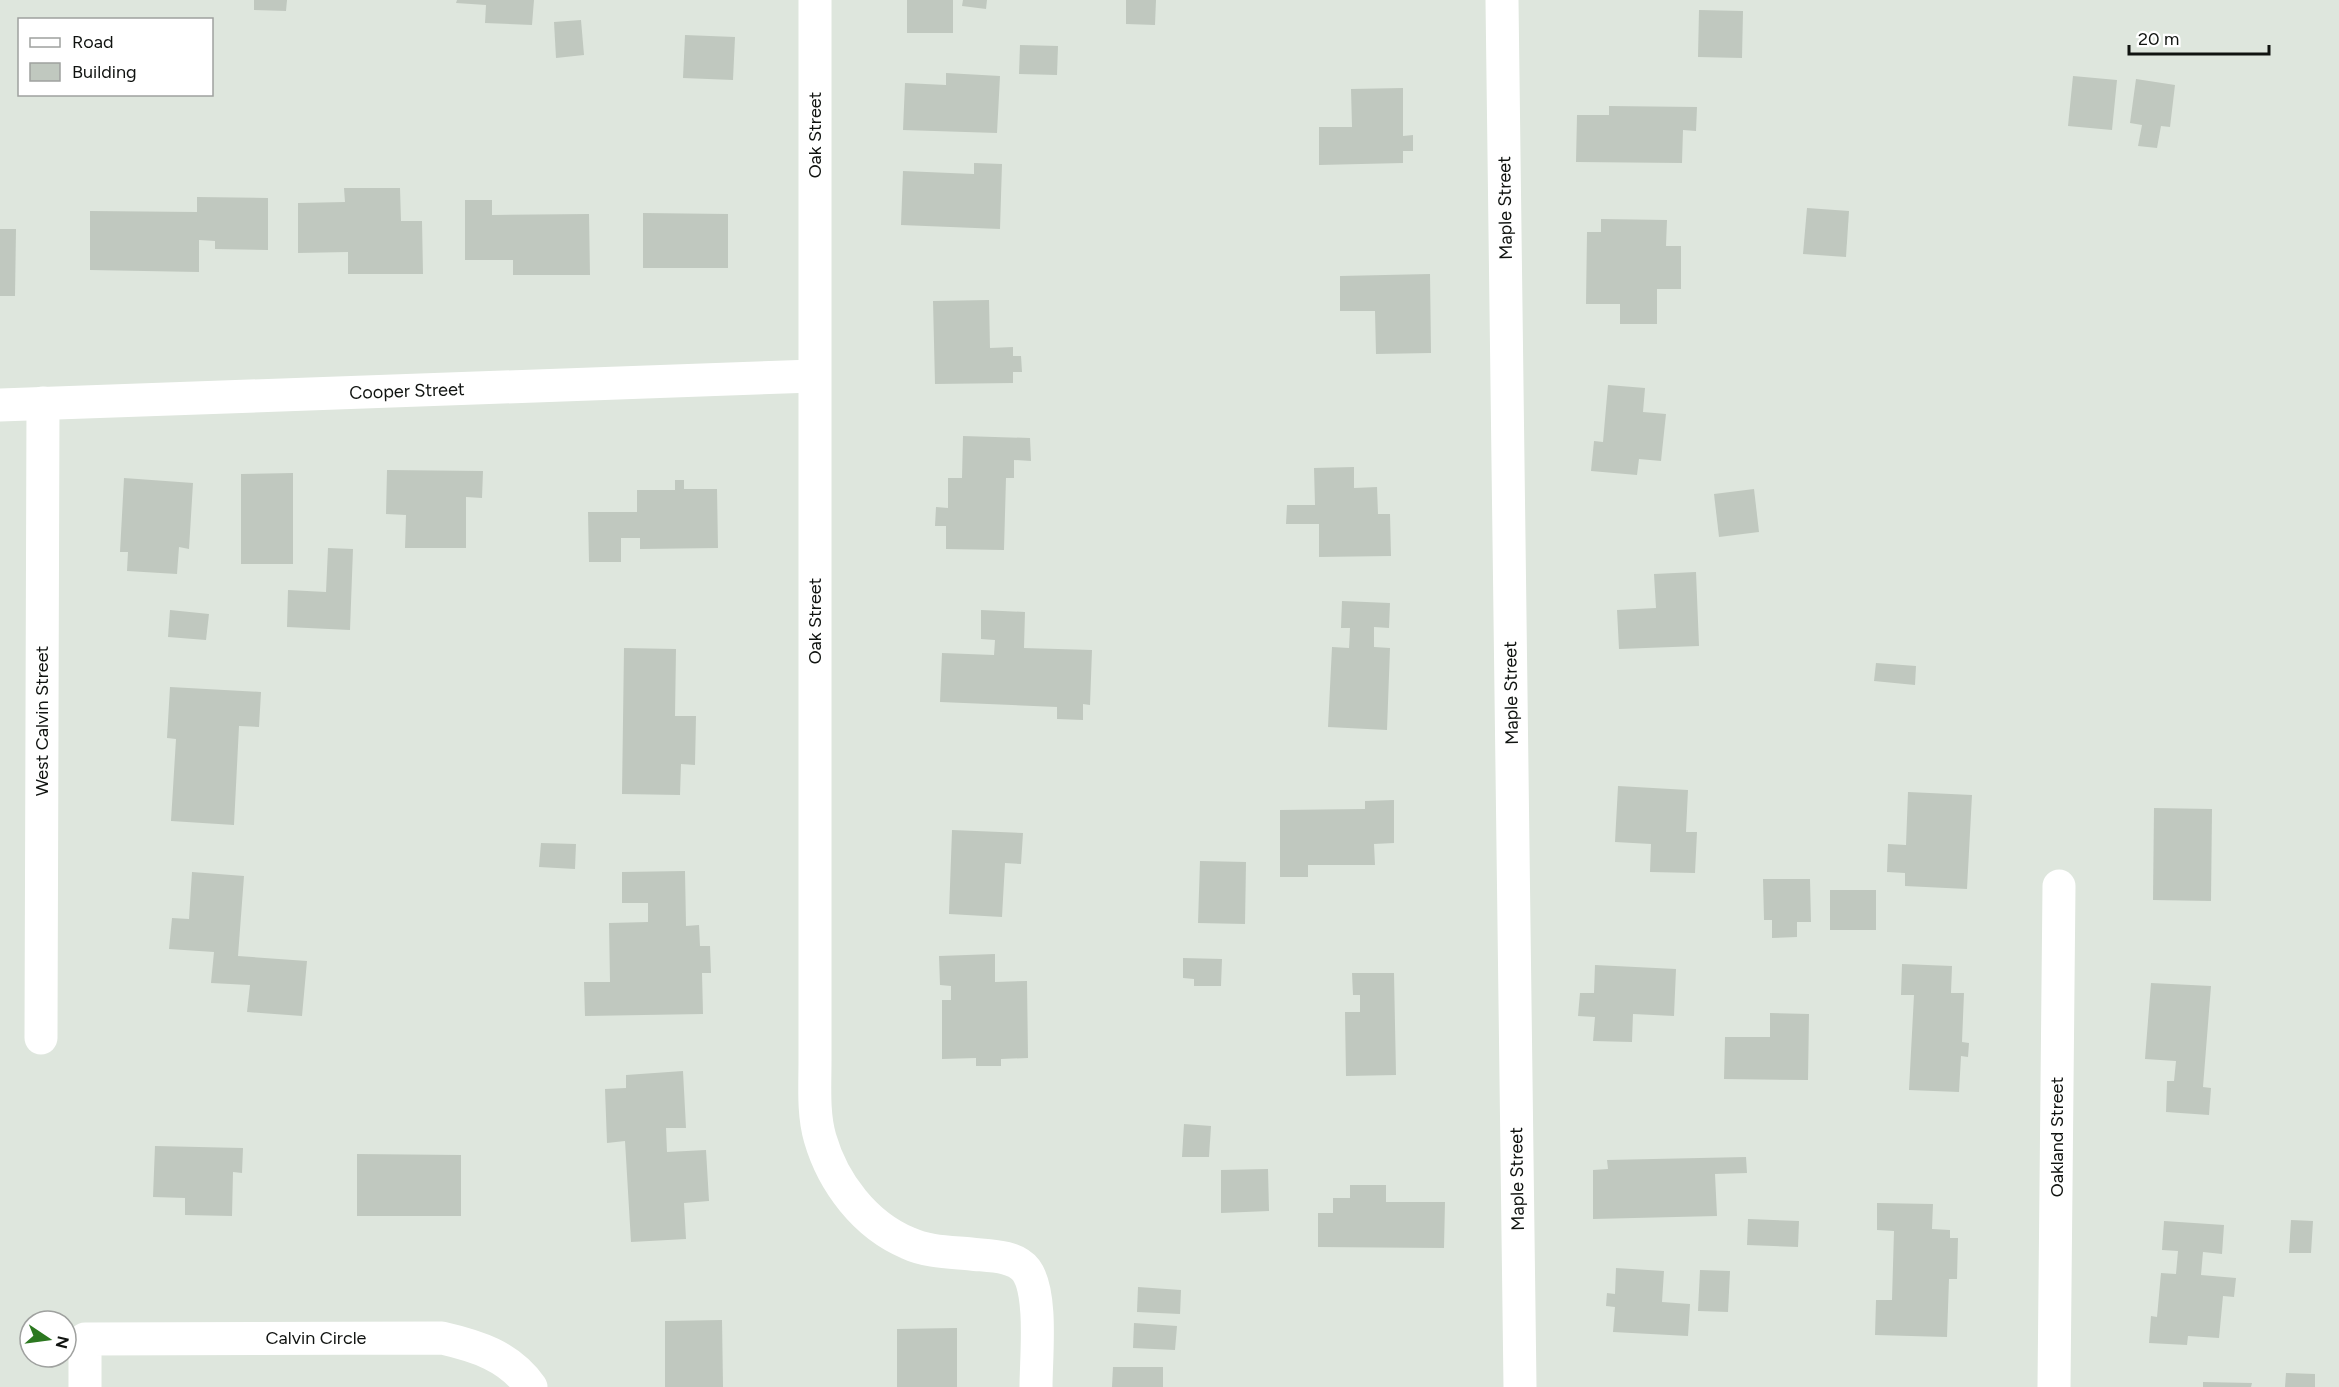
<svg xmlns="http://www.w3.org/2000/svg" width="2339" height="1387" viewBox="0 0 2339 1387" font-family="Figtree,sans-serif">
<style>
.building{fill:#c0c8bf}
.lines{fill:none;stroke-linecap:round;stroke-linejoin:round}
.minor{stroke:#fff;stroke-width:33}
.labels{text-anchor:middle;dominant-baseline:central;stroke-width:6;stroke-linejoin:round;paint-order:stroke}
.street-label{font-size:18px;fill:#101310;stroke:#fff}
</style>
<rect width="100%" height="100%" fill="#dee6dd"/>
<g class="building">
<path d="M 254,0 L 287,0 L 286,11 L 254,10 Z"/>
<path d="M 457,0 L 534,0 L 532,25 L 485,23 L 486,5 L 456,3 Z"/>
<rect x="907" y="0" width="46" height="33"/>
<path d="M 963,0 L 987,0 L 986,9 L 962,6 Z"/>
<path d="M 1126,0 L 1156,0 L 1155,25 L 1126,24 Z"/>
<path d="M 1699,10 L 1743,11 L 1742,58 L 1698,57 Z"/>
<path d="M 581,20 L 584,55 L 556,58 L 554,22 Z"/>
<path d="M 685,35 L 735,37 L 733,80 L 683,78 Z"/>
<path d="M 1020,45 L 1058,46 L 1057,75 L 1019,74 Z"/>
<path d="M 946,73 L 1000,76 L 997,133 L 903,130 L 905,83 L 946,85 Z"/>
<path d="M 2073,76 L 2117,80 L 2112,130 L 2068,126 Z"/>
<path d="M 2136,79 L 2175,85 L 2170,127 L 2161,126 L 2157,148 L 2138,146 L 2142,125 L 2130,123 Z"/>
<path d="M 1403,88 L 1403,136 L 1413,135 L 1413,151 L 1403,151 L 1403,163 L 1319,165 L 1319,127 L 1352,127 L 1351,89 Z"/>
<path d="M 1609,106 L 1697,107 L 1696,131 L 1683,130 L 1682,163 L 1576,162 L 1577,115 L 1609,115 Z"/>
<path d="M 974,163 L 1002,164 L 1000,229 L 901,225 L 903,171 L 974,174 Z"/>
<path d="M 344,188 L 400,188 L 401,221 L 422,221 L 423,274 L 348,274 L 348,252 L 298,253 L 298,203 L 345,202 Z"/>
<path d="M 197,197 L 268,198 L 268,250 L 215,249 L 215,241 L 199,240 L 199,272 L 90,270 L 90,211 L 197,212 Z"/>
<path d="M 465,200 L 492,200 L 492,215 L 589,214 L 590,275 L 513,275 L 513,260 L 465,260 Z"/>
<path d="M 1807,208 L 1849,211 L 1846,257 L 1803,254 Z"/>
<path d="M 643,213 L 728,214 L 728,268 L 643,268 Z"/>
<path d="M 1601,219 L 1667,220 L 1666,246 L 1681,246 L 1681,289 L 1657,289 L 1657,324 L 1620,324 L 1620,304 L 1586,304 L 1587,232 L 1601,232 Z"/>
<path d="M 0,229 L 16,229 L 15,296 L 0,296 Z"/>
<path d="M 1430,274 L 1431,353 L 1376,354 L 1375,311 L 1340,311 L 1340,276 Z"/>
<path d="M 989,300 L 990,348 L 1013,347 L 1013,356 L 1021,356 L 1022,372 L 1013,372 L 1013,383 L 935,384 L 933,301 Z"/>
<path d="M 1608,385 L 1645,388 L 1643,412 L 1666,414 L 1661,461 L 1639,459 L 1637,475 L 1591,471 L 1594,441 L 1603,442 Z"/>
<path d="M 963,436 L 1030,438 L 1031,461 L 1014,460 L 1014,478 L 1006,478 L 1004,550 L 946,549 L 946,526 L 935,526 L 936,507 L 948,508 L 948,478 L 962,478 Z"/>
<path d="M 1354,467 L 1354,488 L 1377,487 L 1378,514 L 1390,514 L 1391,556 L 1319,557 L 1319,524 L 1286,524 L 1287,505 L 1315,505 L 1314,468 Z"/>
<path d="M 387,470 L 483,471 L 482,498 L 466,497 L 466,548 L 405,548 L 406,515 L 386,514 Z"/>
<path d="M 293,473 L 293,564 L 241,564 L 241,474 Z"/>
<path d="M 124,478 L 193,483 L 189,549 L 179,547 L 177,574 L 127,571 L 128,552 L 120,552 Z"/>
<path d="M 675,480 L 684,480 L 684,489 L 717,489 L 718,548 L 640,549 L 640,538 L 621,538 L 621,562 L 589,562 L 588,512 L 637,512 L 637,490 L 675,490 Z"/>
<path d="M 1754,489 L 1759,532 L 1719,537 L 1714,494 Z"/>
<path d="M 328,548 L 353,549 L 350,630 L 287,627 L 288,590 L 326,592 Z"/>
<path d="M 1696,572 L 1699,646 L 1619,649 L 1617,610 L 1656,608 L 1654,574 Z"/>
<path d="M 1342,601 L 1390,603 L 1389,628 L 1374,627 L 1374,647 L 1390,648 L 1387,730 L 1328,727 L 1332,647 L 1349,648 L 1350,628 L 1341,628 Z"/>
<path d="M 170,610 L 209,614 L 206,640 L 168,637 Z"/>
<path d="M 981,610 L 1025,612 L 1024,648 L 1092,650 L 1090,705 L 1083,704 L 1083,720 L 1057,719 L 1057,707 L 940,702 L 942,653 L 994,655 L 995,640 L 981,639 Z"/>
<path d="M 624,648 L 676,649 L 675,716 L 696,716 L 695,765 L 681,764 L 680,795 L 622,794 Z"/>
<path d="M 1876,663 L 1916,666 L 1915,685 L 1874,681 Z"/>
<path d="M 170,687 L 261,692 L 259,727 L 239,726 L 234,825 L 171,821 L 176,739 L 167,738 Z"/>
<path d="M 1618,786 L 1688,790 L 1686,832 L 1697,832 L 1695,873 L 1650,872 L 1651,844 L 1615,842 Z"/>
<path d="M 1908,792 L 1972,795 L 1967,889 L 1905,886 L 1905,873 L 1887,872 L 1888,844 L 1906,845 Z"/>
<path d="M 1394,800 L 1394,843 L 1374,844 L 1375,865 L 1308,865 L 1308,877 L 1280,877 L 1280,810 L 1365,809 L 1365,801 Z"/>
<path d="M 2154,808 L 2212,809 L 2211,901 L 2153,900 Z"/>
<path d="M 952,830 L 1023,833 L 1021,864 L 1005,863 L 1002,917 L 949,914 Z"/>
<path d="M 541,843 L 576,844 L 575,869 L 539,867 Z"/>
<path d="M 1200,861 L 1246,862 L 1245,924 L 1198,923 Z"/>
<path d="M 685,871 L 686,926 L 699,925 L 700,946 L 710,946 L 711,973 L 702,973 L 703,1014 L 585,1016 L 584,982 L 610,982 L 609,923 L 648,922 L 648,903 L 622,903 L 622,872 Z"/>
<path d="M 192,872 L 244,876 L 238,956 L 307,961 L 302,1016 L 247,1012 L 250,985 L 211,983 L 214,952 L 169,949 L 172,918 L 189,919 Z"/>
<path d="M 1763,879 L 1810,879 L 1811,922 L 1797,922 L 1797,937 L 1772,938 L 1772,920 L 1764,920 Z"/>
<rect x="1830" y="890" width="46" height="40"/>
<path d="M 995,954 L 995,982 L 1027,981 L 1028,1058 L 1001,1059 L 1001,1066 L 976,1066 L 976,1058 L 942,1059 L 942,1000 L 951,1000 L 951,986 L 940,985 L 939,956 Z"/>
<path d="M 1183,958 L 1222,959 L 1221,986 L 1194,986 L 1194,979 L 1183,978 Z"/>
<path d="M 1902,964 L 1952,966 L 1951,993 L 1964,993 L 1962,1042 L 1969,1043 L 1968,1057 L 1961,1056 L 1959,1092 L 1909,1090 L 1914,995 L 1901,995 Z"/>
<path d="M 1595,965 L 1676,969 L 1674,1016 L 1633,1014 L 1632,1042 L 1593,1041 L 1595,1017 L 1578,1016 L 1580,993 L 1594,993 Z"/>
<path d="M 1352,973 L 1394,973 L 1396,1075 L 1346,1076 L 1345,1012 L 1360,1012 L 1360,995 L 1353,995 Z"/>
<path d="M 2151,983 L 2211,986 L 2203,1087 L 2211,1088 L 2209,1115 L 2166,1112 L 2167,1081 L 2174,1081 L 2176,1061 L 2145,1059 Z"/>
<path d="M 1770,1013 L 1809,1014 L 1808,1080 L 1724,1079 L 1725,1037 L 1770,1037 Z"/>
<path d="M 683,1071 L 686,1128 L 666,1128 L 667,1152 L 706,1150 L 709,1201 L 684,1203 L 686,1239 L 631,1242 L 625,1141 L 607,1143 L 605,1089 L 626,1088 L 626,1075 Z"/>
<path d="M 1184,1124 L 1211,1126 L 1209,1157 L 1182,1157 Z"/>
<path d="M 155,1146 L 243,1148 L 242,1173 L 233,1172 L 232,1216 L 185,1215 L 185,1198 L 153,1197 Z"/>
<path d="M 357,1154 L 461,1155 L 461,1216 L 357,1216 Z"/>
<path d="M 1746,1157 L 1747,1173 L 1715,1174 L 1717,1216 L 1593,1219 L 1593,1170 L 1608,1169 L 1607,1160 Z"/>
<path d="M 1268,1169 L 1269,1211 L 1221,1213 L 1221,1170 Z"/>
<path d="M 1350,1185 L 1386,1185 L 1386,1202 L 1445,1202 L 1444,1248 L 1318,1247 L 1318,1213 L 1333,1213 L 1333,1198 L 1350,1198 Z"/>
<path d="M 1877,1203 L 1933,1204 L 1932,1229 L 1950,1230 L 1950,1238 L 1958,1238 L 1957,1279 L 1949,1279 L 1947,1337 L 1875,1335 L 1876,1300 L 1892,1300 L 1894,1231 L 1877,1230 Z"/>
<path d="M 1748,1219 L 1799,1221 L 1798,1247 L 1747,1245 Z"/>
<path d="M 2291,1220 L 2313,1221 L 2311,1253 L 2289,1253 Z"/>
<path d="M 2164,1221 L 2224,1225 L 2222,1254 L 2203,1252 L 2201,1275 L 2236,1278 L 2234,1297 L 2223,1296 L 2219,1338 L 2188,1336 L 2187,1345 L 2149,1343 L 2151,1316 L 2157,1317 L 2161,1273 L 2176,1274 L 2178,1251 L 2162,1250 Z"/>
<path d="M 1616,1268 L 1664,1271 L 1662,1302 L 1690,1304 L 1688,1336 L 1613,1332 L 1615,1307 L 1606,1306 L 1607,1293 L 1615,1294 Z"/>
<path d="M 1700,1270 L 1730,1271 L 1728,1312 L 1698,1311 Z"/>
<path d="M 1138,1287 L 1181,1290 L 1180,1314 L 1137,1312 Z"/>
<path d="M 722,1320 L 723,1387 L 665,1387 L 665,1321 Z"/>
<path d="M 1134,1323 L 1177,1326 L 1175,1350 L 1133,1348 Z"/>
<path d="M 957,1328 L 957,1387 L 897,1387 L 897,1329 Z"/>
<path d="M 1113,1367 L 1163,1367 L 1163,1387 L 1112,1387 Z"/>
<path d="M 2286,1373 L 2315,1374 L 2315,1387 L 2285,1387 Z"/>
<path d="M 2203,1382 L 2252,1383 L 2251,1387 L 2203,1387 Z"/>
</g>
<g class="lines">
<g class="minor">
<path d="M 815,0 L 815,1061 C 815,1086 813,1114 820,1138 C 833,1183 865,1225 908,1243 C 927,1252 950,1252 971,1254 C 989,1256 1014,1255 1026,1270 C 1043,1293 1036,1358 1036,1387"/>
<path d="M 1502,0 L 1520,1387"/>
<path d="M 0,405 L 814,376"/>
<path d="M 41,1038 L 43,403"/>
<path d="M 85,1387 L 85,1339 L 442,1338 C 477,1346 509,1356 531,1387"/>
<path d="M 2054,1387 L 2059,886"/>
</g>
</g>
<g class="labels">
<g class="street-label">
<text transform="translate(815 135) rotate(-90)">Oak Street</text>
<text transform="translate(1505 208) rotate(-91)">Maple Street</text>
<text transform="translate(407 391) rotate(-2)">Cooper Street</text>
<text transform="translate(815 621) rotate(-90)">Oak Street</text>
<text transform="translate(1511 693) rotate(-91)">Maple Street</text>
<text transform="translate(42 721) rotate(-90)">West Calvin Street</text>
<text transform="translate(2057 1137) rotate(-90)">Oakland Street</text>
<text transform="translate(1517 1179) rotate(-91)">Maple Street</text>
<text x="316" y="1338">Calvin Circle</text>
</g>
</g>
<rect x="18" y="18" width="195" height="78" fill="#ffffff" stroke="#9fa19f" stroke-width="1.5"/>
<rect x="30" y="38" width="30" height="9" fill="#ffffff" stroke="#9fa19f" stroke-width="1.5"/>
<text x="72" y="48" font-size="18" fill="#101310">Road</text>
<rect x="30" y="63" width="30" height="18" fill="#c0c8bf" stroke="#9fa19f" stroke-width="1.5"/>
<text x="72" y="78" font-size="18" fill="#101310">Building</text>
<g transform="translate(48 1339) rotate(103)"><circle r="28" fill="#ffffff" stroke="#9fa19f" stroke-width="1.5"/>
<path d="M0-4.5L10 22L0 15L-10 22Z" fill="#2c7820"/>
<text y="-9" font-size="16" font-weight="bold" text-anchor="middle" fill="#101310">N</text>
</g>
<path d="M2129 45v9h140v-9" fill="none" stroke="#101310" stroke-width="3"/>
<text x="2138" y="45" font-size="18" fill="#101310" stroke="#ffffff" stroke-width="4.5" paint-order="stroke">20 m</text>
</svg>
